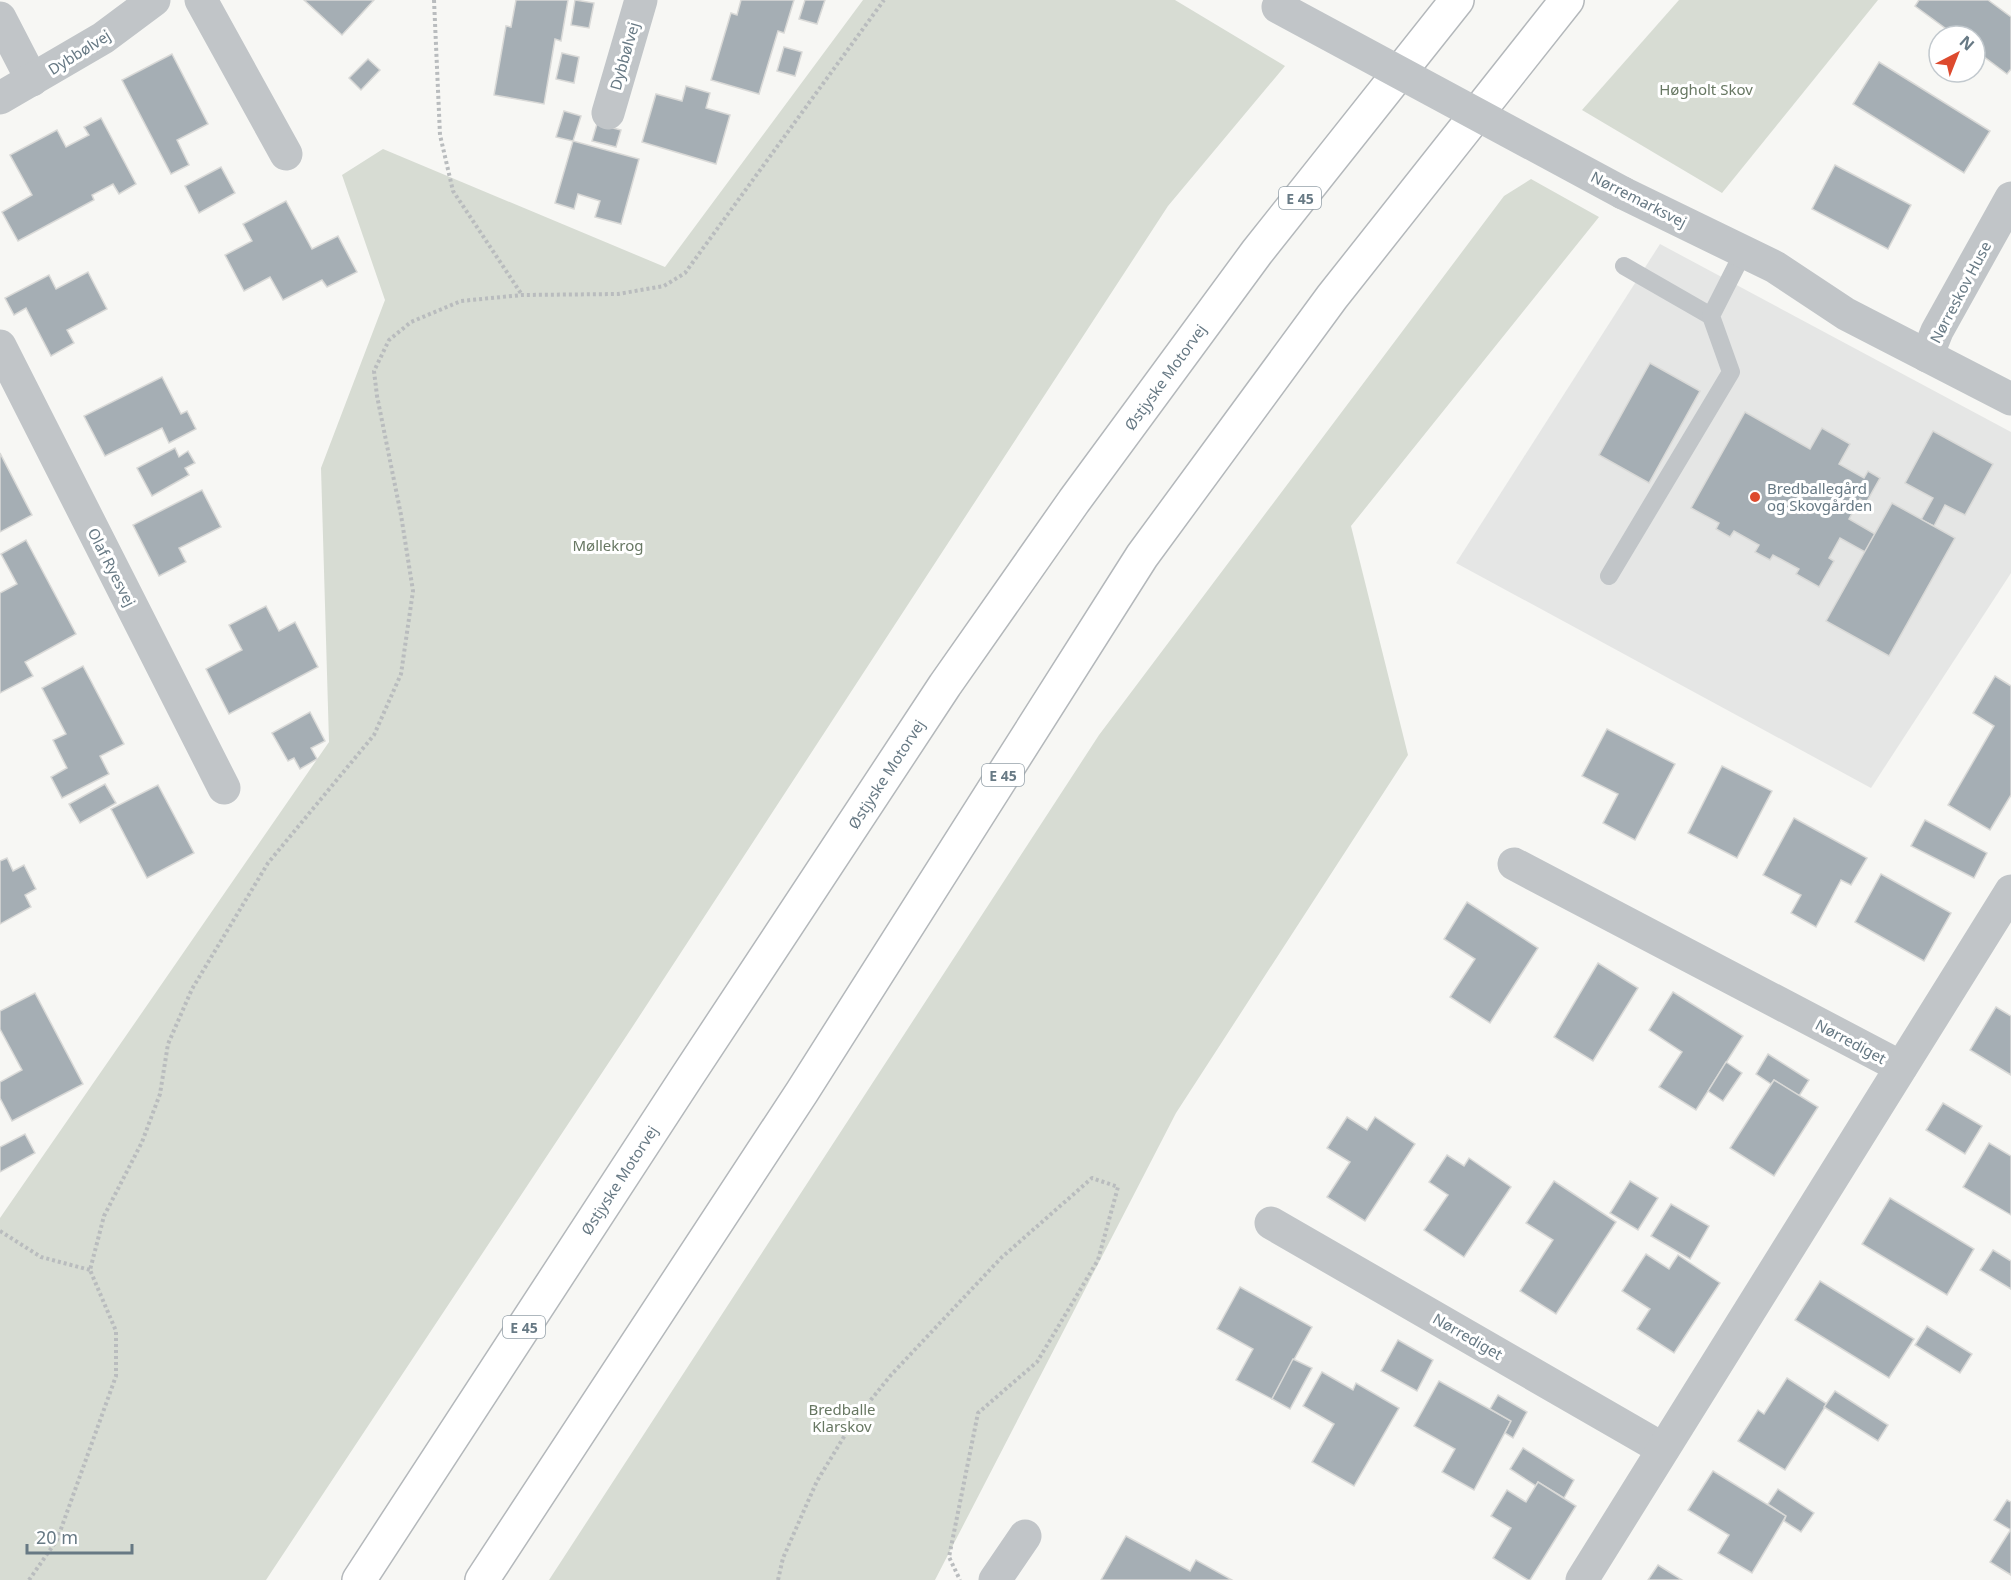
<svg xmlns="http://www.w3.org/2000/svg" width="2011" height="1580" viewBox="0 0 2011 1580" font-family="'Noto Sans',sans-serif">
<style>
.built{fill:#e5e6e5}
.green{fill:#d7dcd3}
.building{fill:#a5aeb4;stroke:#d9d9d7;stroke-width:1.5}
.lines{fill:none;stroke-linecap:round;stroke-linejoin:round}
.motorway-casing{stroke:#b4b8bb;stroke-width:36}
.path{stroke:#b9bcbe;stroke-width:4;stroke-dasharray:3 3;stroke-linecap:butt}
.service{stroke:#c1c5c8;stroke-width:18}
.minor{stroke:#c1c5c8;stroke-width:33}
.tertiary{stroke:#c1c5c8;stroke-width:33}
.motorway{stroke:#fff;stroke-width:33}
.tertiary-bridge{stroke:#c1c5c8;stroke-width:33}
.poi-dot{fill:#dd4a2e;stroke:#fff;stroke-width:2}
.labels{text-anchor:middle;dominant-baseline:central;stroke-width:6;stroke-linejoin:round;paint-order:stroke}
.shield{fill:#fff;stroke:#95a1a9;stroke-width:1.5}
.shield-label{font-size:14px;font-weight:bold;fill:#677984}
.street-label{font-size:15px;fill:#677984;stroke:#fff}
.park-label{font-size:15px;fill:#677762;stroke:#fff}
.poi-label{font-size:15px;fill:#677984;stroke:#fff;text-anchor:start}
</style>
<rect width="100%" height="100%" fill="#f7f7f4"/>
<path class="built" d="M 1660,244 L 2011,432 L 2011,573 L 1871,788 L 1456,563 Z"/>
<g class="green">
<path d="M 863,0 L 1175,0 L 1285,66 L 1168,206 L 633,1026 L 266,1580 L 0,1580 L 0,1218 L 329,742 L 321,468 L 385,300 L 342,175 L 383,149 L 665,267 Z"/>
<path d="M 1679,0 L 1878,0 L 1722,193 L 1582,110 Z"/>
<path d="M 1531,179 L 1599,217 L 1351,526 L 1408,755 L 1176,1113 L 935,1580 L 549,1580 L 1099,735 L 1504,196 Z"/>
</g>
<g class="building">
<path d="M 304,0 L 374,0 L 342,35 Z"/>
<path d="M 516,0 L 568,0 L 561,41 L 555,39 L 544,104 L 494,95 L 506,26 L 511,27 Z"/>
<path d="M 575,0 L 594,3 L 589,28 L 571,25 Z"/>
<path d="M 741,0 L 794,0 L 784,33 L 778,31 L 759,94 L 711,80 L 731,13 L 737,15 Z"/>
<path d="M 805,0 L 825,0 L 817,24 L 799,19 Z"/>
<path d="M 1919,0 L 1988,0 L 2011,17 L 2011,69 L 2007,74 L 1975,50 L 1975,36 L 1956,36 L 1915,6 Z"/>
<path d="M 784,47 L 802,52 L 795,76 L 777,71 Z"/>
<path d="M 562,53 L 579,57 L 574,83 L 556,79 Z"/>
<path d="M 172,54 L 208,124 L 177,140 L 189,165 L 171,174 L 122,80 Z"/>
<path d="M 368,59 L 380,70 L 361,90 L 349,78 Z"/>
<path d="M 1879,62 L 1990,131 L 1964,173 L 1853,104 Z"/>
<path d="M 686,86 L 710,93 L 706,108 L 730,115 L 716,164 L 642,142 L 656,94 L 682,101 Z"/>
<path d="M 564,111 L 581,116 L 573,141 L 639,159 L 621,224 L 595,217 L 600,201 L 578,194 L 574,209 L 555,203 L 573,141 L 556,137 Z"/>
<path d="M 101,118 L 136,184 L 119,194 L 113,184 L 92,195 L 94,200 L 18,241 L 2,212 L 32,195 L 10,155 L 57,130 L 66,147 L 89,135 L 84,127 Z"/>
<path d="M 597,124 L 621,130 L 616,147 L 592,141 Z"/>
<path d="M 1835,165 L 1911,205 L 1888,249 L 1812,209 Z"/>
<path d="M 221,167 L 235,193 L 199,213 L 185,186 Z"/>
<path d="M 286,201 L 312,249 L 338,236 L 357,272 L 327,287 L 322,280 L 283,300 L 270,277 L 244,291 L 225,255 L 252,241 L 243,224 Z"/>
<path d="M 88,272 L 107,309 L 67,330 L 74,343 L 51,356 L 26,308 L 14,315 L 5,298 L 49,275 L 56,289 Z"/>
<path d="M 1650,363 L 1700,391 L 1649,483 L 1599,455 Z"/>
<path d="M 162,377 L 181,414 L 187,411 L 196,429 L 169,443 L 162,428 L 105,456 L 84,416 Z"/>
<path d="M 1745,412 L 1810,449 L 1822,428 L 1850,444 L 1839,464 L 1864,478 L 1868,471 L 1880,478 L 1866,503 L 1860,499 L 1849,519 L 1875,534 L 1865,552 L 1840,538 L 1829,558 L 1834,561 L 1819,587 L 1796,574 L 1799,569 L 1773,555 L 1770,560 L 1755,552 L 1759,545 L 1734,531 L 1730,537 L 1716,529 L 1719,523 L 1691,508 Z"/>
<path d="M 1933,431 L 1993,464 L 1965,515 L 1945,505 L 1934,526 L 1921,520 L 1933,498 L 1905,483 Z"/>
<path d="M 175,448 L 179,457 L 188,451 L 195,463 L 185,468 L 189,475 L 152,496 L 137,468 Z"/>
<path d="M 0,453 L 32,515 L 0,532 Z"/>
<path d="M 202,490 L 221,527 L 179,548 L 186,562 L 159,576 L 133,525 Z"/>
<path d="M 1892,503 L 1955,538 L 1889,656 L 1826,621 Z"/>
<path d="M 26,540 L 76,634 L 25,662 L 33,676 L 0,693 L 0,593 L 17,584 L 1,554 Z"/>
<path d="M 266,606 L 279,631 L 295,622 L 318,667 L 229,714 L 206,669 L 242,650 L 229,625 Z"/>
<path d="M 83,666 L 124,744 L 100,756 L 109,774 L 62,798 L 51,777 L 67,768 L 53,740 L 66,734 L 42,688 Z"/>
<path d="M 1995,676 L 2011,686 L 2011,795 L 1990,830 L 1948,805 L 1994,726 L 1973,713 Z"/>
<path d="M 310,712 L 325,741 L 311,748 L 317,759 L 300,769 L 294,758 L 288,761 L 272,733 Z"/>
<path d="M 1607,729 L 1675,764 L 1635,840 L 1603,823 L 1618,794 L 1582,776 Z"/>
<path d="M 1722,766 L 1772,791 L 1737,858 L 1688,833 Z"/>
<path d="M 105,784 L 116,803 L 80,823 L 69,804 Z"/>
<path d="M 158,785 L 194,853 L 147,878 L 111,809 Z"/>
<path d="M 1794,818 L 1867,858 L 1851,885 L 1841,880 L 1816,927 L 1791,913 L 1801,895 L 1763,875 Z"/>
<path d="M 1925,820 L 1987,853 L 1974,878 L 1911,846 Z"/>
<path d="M 7,858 L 13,871 L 24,865 L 36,889 L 25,895 L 31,907 L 0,924 L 0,861 Z"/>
<path d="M 1881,874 L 1951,913 L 1924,961 L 1855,922 Z"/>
<path d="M 1467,902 L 1538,948 L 1490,1023 L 1450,997 L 1475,959 L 1444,939 Z"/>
<path d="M 1598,963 L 1638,988 L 1593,1061 L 1554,1037 Z"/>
<path d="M 1673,992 L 1743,1036 L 1696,1110 L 1659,1087 L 1682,1052 L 1649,1030 Z"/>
<path d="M 35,993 L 83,1084 L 12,1121 L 0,1098 L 0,1082 L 22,1070 L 0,1029 L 0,1011 Z"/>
<path d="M 1996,1007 L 2011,1016 L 2011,1075 L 1970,1050 Z"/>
<path d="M 1768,1054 L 1809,1080 L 1799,1096 L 1774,1080 L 1771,1084 L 1756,1074 Z"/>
<path d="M 1726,1062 L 1742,1073 L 1723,1101 L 1708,1091 Z"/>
<path d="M 1774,1080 L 1818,1107 L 1774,1176 L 1730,1148 Z"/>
<path d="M 1943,1103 L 1982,1126 L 1965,1154 L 1926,1130 Z"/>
<path d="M 1347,1117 L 1367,1130 L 1375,1117 L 1415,1144 L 1365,1221 L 1327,1197 L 1350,1162 L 1327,1148 Z"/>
<path d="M 25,1134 L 35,1153 L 0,1172 L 0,1147 Z"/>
<path d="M 1989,1143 L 2011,1156 L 2011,1215 L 1963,1187 Z"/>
<path d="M 1447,1155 L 1464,1166 L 1469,1158 L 1511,1187 L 1464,1257 L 1424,1230 L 1448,1195 L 1429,1182 Z"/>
<path d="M 1554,1181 L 1616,1222 L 1556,1314 L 1520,1291 L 1553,1240 L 1526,1223 Z"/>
<path d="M 1630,1181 L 1658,1198 L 1638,1230 L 1610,1213 Z"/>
<path d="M 1890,1198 L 1974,1249 L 1947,1295 L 1862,1244 Z"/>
<path d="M 1671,1204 L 1709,1226 L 1690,1259 L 1651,1236 Z"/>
<path d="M 1993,1250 L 2011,1261 L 2011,1289 L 1980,1270 Z"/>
<path d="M 1646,1254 L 1669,1269 L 1678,1255 L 1720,1283 L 1674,1353 L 1637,1329 L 1650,1309 L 1622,1291 Z"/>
<path d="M 1820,1281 L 1914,1339 L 1889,1378 L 1795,1320 Z"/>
<path d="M 1240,1287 L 1312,1327 L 1272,1399 L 1236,1380 L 1253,1349 L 1217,1329 Z"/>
<path d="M 1927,1326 L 1972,1354 L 1960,1373 L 1915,1345 Z"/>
<path d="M 1398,1340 L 1433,1360 L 1417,1391 L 1381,1371 Z"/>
<path d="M 1293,1359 L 1312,1368 L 1290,1409 L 1272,1399 Z"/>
<path d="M 1322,1372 L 1353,1390 L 1356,1383 L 1399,1408 L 1354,1486 L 1312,1462 L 1334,1424 L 1303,1406 Z"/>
<path d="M 1787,1378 L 1827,1404 L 1785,1470 L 1738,1441 L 1758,1410 L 1764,1414 Z"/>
<path d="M 1439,1381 L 1511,1421 L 1474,1490 L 1442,1472 L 1455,1449 L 1414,1426 Z"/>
<path d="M 1835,1391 L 1888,1425 L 1878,1441 L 1824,1407 Z"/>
<path d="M 1498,1395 L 1527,1412 L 1513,1438 L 1505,1433 L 1511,1421 L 1490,1409 Z"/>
<path d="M 1523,1448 L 1574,1480 L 1564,1498 L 1538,1482 L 1536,1486 L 1510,1469 Z"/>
<path d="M 1713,1471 L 1786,1516 L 1752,1573 L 1718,1553 L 1729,1535 L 1688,1510 Z"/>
<path d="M 1538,1482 L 1576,1506 L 1530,1580 L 1528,1580 L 1493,1558 L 1511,1528 L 1491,1516 L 1507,1490 L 1526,1502 Z"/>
<path d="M 1778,1489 L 1814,1513 L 1801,1532 L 1784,1521 L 1786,1516 L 1768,1504 Z"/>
<path d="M 2007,1500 L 2011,1502 L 2011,1530 L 1994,1520 Z"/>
<path d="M 2011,1529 L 2011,1575 L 1990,1562 Z"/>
<path d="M 1126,1536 L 1190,1571 L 1196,1560 L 1232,1580 L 1101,1580 Z"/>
<path d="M 1658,1565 L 1682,1580 L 1648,1580 Z"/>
</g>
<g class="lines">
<g class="motorway-casing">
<g id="motorway">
<path d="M 359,1580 L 688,1075 L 945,685 L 1074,501 L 1257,252 L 1457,0"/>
<path d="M 482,1580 L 802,1092 L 1142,556 L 1332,297 L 1567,0"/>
</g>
</g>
<g class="path">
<path d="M 434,0 L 440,135 L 453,191 L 522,295"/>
<path d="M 0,1231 L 41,1257 L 90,1270"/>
<path d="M 29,1580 L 57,1540 L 116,1376 L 116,1331 L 90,1270 L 104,1216 L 142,1142 L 160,1094 L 168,1044 L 192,989 L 268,863 L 374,735 L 401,674 L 413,591 L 401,515 L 377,396 L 374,371 L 389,340 L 411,322 L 461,301 L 522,295 L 618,294 L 664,286 L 685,273 L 884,0"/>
<path d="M 778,1580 L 783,1558 L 817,1481 L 853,1422 L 891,1375 L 1001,1258 L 1092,1178 L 1118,1187 L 1098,1260 L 1037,1362 L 978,1413 L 949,1557 L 960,1580"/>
</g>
<g class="service">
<path d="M 1624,266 L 1711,316"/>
<path d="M 1609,576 L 1731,372 L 1711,316 L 1744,251"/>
</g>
<g class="minor">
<path d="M 201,0 L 286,154"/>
<path d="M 0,18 L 32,80"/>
<path d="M 0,98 L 103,38 L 154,0"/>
<path d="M 608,113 L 641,0"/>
<path d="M 0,346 L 224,788"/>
<path d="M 1927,356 L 1937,331 L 2011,198"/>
<path d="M 1514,864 L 1901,1067"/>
<path d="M 1271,1223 L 1663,1449"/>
<path d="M 995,1580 L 1025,1536"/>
<path d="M 1582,1580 L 2011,891"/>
</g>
<path class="tertiary" d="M 1623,193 L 1775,267 L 1846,314 L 2011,399"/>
<use href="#motorway" class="motorway"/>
<path class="tertiary-bridge" d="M 1278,7 L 1623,193"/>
</g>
<circle class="poi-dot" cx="1755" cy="497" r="6"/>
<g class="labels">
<g class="shield">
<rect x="1279" y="187" width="42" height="22" rx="4.5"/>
<rect x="982" y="764" width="42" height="22" rx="4.5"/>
<rect x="503" y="1316" width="42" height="22" rx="4.5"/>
</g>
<g class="shield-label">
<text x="1300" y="198">E 45</text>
<text x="1003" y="775">E 45</text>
<text x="524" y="1327">E 45</text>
</g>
<g class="street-label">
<text transform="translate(79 52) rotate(-32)">Dybbølvej</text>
<text transform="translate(624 56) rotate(-74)">Dybbølvej</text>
<text transform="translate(1639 199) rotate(27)">Nørremarksvej</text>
<text transform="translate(1960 292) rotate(-62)">Nørreskov Huse</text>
<text transform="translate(1165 377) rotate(-54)">Østjyske Motorvej</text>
<text transform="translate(112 567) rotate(63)">Olaf Ryesvej</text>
<text transform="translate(886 774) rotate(-57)">Østjyske Motorvej</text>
<text transform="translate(1851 1041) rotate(28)">Nørrediget</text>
<text transform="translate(619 1180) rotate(-57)">Østjyske Motorvej</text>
<text transform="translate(1468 1336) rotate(30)">Nørrediget</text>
</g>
<g class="park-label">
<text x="1706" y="89">Høgholt Skov</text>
<text x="608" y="545">Møllekrog</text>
<text x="842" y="1409">Bredballe<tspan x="842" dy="17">Klarskov</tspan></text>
</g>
<g class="poi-label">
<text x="1767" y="488">Bredballegård<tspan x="1767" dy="17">og Skovgården</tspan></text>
</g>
</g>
<g transform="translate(1957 54) rotate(42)"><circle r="28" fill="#ffffff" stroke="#c2c9ce" stroke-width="1.5"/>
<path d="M0-4.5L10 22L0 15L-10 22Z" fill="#dd4a2e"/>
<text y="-9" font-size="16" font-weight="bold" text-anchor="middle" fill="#677984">N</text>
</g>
<path d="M27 1544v9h105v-9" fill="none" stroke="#677984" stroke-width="3"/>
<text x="36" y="1544" font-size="18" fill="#677984" stroke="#ffffff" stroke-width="4.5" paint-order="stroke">20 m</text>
</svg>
